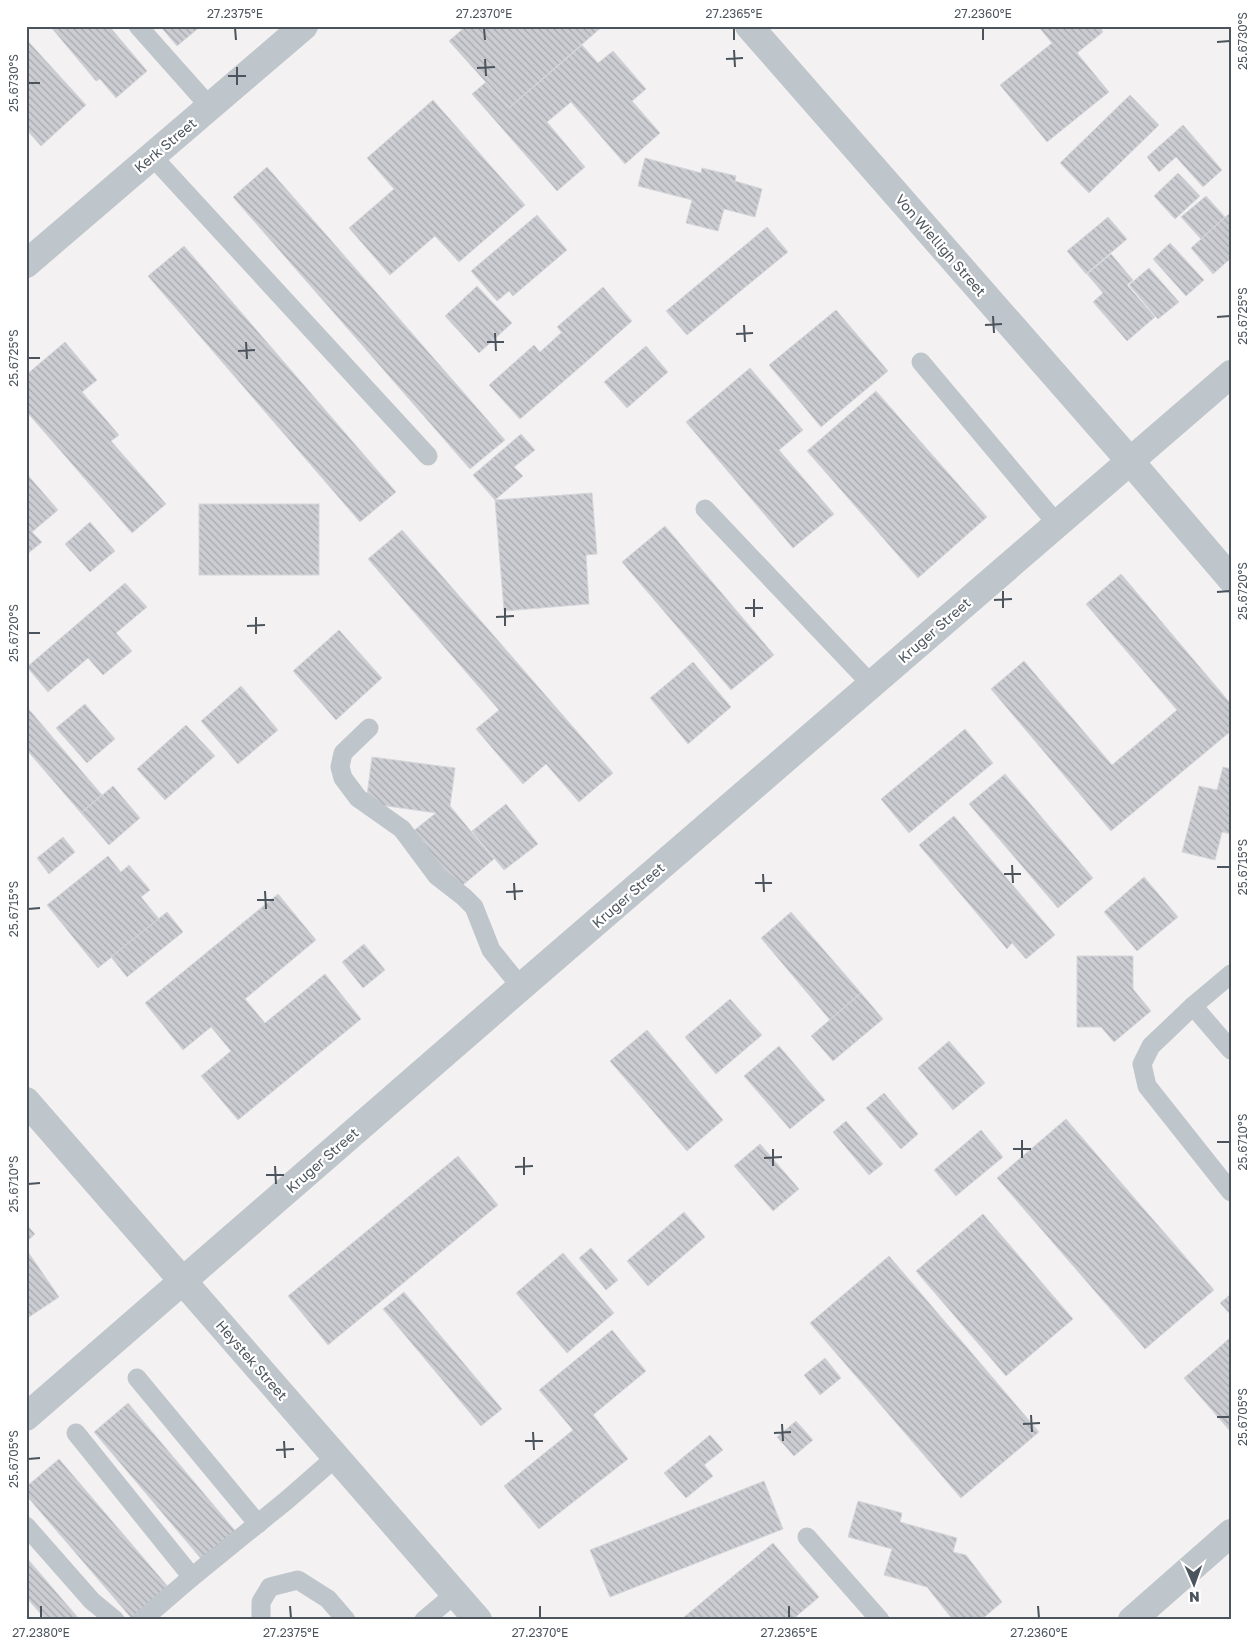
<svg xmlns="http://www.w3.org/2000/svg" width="1257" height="1646" viewBox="0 0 1257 1646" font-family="'Golos Text',sans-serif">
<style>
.building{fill:url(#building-back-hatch);stroke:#d5d7db}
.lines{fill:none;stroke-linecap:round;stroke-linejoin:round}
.service{stroke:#bec5cb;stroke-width:19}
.minor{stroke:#bec5cb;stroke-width:28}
.tertiary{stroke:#bec5cb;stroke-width:28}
.ticks{fill:none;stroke:#4b545c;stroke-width:2}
.labels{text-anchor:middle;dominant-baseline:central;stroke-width:4.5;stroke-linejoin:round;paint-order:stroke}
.street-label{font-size:14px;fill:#4b545c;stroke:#fff}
.neatline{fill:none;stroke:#4b545c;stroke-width:2}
.ticks-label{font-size:12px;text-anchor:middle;fill:#4b545c}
</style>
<defs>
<pattern id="building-back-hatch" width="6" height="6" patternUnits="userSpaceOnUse" patternTransform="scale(1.25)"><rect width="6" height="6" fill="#cbcdd2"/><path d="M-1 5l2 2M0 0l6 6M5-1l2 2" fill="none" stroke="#a7a9ae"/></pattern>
</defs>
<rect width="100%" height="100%" fill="#f3f1f1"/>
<g class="building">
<path d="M 50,26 L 109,26 L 147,71 L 116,98 L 100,79 L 96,81 Z"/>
<path d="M 160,26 L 201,26 L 177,46 Z"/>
<path d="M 466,26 L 603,26 L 509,108 L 449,41 Z"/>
<path d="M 1038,26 L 1099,26 L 1103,32 L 1077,53 L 1109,92 L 1047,142 L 1000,85 L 1052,43 Z"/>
<path d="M 26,39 L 86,105 L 41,146 L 26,129 Z"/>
<path d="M 582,45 L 598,63 L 613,51 L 646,89 L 632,101 L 660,133 L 625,164 L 571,102 L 547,122 L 585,167 L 557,191 L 472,94 L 486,82 L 509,108 Z"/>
<path d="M 1130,95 L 1159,125 L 1089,193 L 1060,163 Z"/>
<path d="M 433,100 L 525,205 L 459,262 L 435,236 L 390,275 L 349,228 L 394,189 L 367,158 Z"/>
<path d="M 1183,125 L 1222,170 L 1203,187 L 1176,157 L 1159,172 L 1147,157 Z"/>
<path d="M 645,158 L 701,173 L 702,168 L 736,176 L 735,181 L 762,189 L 755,217 L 724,209 L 718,231 L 686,223 L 692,200 L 638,186 Z"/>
<path d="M 267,167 L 505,440 L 470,469 L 233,197 Z"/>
<path d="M 1178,173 L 1200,196 L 1175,219 L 1154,196 Z"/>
<path d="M 1206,196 L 1225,217 L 1201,239 L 1181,217 Z"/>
<path d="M 1231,212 L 1231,258 L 1213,274 L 1191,248 Z"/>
<path d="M 537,215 L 567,250 L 513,296 L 509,291 L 497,301 L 471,271 Z"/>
<path d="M 1108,217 L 1127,239 L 1086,274 L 1067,251 Z"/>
<path d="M 767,227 L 788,252 L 687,335 L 666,311 Z"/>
<path d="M 1170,243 L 1204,280 L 1186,296 L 1153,259 Z"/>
<path d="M 184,246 L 396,492 L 360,522 L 148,276 Z"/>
<path d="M 1111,254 L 1133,280 L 1127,285 L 1155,317 L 1127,341 L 1093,302 L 1103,293 L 1087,274 Z"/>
<path d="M 1149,268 L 1179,302 L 1158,319 L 1129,285 Z"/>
<path d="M 477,286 L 512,323 L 479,353 L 445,316 Z"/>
<path d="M 603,287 L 632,321 L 587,361 L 557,327 Z"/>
<path d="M 836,310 L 888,371 L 821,427 L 769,365 Z"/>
<path d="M 562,332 L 587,361 L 520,419 L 489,385 L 534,345 L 540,352 Z"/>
<path d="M 65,342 L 97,380 L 82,392 L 119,435 L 111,441 L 166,504 L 132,533 L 26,411 L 26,375 Z"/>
<path d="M 646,346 L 668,372 L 627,408 L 604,382 Z"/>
<path d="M 750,368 L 803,430 L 779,450 L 834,514 L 793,548 L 686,422 Z"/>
<path d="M 876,391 L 987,517 L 918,578 L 807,451 Z"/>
<path d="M 521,434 L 535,450 L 514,467 L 523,476 L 495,500 L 473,475 Z"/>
<path d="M 26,473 L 58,510 L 32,532 L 42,542 L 26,555 Z"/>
<path d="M 592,493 L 597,554 L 586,555 L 589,604 L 504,611 L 495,500 Z"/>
<rect x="199" y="504" width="120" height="71"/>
<path d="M 90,522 L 115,551 L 90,572 L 65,544 Z"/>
<path d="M 665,526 L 774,655 L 731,690 L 622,562 Z"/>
<path d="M 402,530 L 613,773 L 579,802 L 546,764 L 523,784 L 476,729 L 499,710 L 368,559 Z"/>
<path d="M 1121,574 L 1231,704 L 1231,731 L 1111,831 L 991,689 L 1024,661 L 1112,765 L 1177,710 L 1086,604 Z"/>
<path d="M 125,583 L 147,607 L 116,633 L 132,651 L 103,675 L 88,658 L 48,692 L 27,667 Z"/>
<path d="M 339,630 L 382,678 L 336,720 L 293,671 Z"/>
<path d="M 693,662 L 731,707 L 688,744 L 650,698 Z"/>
<path d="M 241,686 L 278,730 L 238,764 L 201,721 Z"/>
<path d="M 85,704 L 115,739 L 87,763 L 56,728 Z"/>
<path d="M 26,706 L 102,795 L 81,813 L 26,749 Z"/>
<path d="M 186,725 L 215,756 L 165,800 L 137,769 Z"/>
<path d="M 965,729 L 993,763 L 909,833 L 881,799 Z"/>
<path d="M 372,757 L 455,768 L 450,806 L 494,859 L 458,889 L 412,832 L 436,813 L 366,803 Z"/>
<path d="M 1223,767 L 1231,769 L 1231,834 L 1222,832 L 1215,860 L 1182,852 L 1199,786 L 1217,790 Z"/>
<path d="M 1005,774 L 1093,878 L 1058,908 L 969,804 Z"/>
<path d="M 113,786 L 140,818 L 109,845 L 81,813 Z"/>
<path d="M 506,804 L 538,844 L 504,870 L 472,831 Z"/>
<path d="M 954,816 L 1055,935 L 1026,959 L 1012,943 L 1007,949 L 919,845 Z"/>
<path d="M 63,837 L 75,852 L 49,874 L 37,858 Z"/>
<path d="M 108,856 L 121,872 L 129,865 L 150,890 L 141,897 L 159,919 L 98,968 L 47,905 Z"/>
<path d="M 1144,877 L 1178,917 L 1137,951 L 1104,912 Z"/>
<path d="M 278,894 L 316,940 L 245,999 L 265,1023 L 325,974 L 361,1019 L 238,1120 L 201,1076 L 231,1051 L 211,1027 L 183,1050 L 145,1003 Z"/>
<path d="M 167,912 L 183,932 L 127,977 L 111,957 Z"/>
<path d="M 791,912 L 861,993 L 830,1020 L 761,938 Z"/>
<path d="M 364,944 L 385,970 L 363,988 L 342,962 Z"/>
<path d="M 1077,956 L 1133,956 L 1133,989 L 1151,1011 L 1114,1042 L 1101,1027 L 1077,1027 Z"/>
<path d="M 861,993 L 883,1019 L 833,1061 L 811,1036 Z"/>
<path d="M 730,999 L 762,1035 L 716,1074 L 685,1037 Z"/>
<path d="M 647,1030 L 723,1120 L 687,1151 L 610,1061 Z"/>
<path d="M 949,1041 L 985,1083 L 953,1110 L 918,1068 Z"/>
<path d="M 779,1046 L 825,1100 L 790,1129 L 744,1076 Z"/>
<path d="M 884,1093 L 918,1134 L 901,1149 L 866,1108 Z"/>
<path d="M 1066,1119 L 1214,1290 L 1145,1349 L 997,1178 Z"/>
<path d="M 846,1121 L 883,1164 L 869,1175 L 833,1132 Z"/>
<path d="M 981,1130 L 1003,1157 L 956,1196 L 934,1170 Z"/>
<path d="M 760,1144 L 799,1189 L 773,1211 L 734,1166 Z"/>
<path d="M 458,1156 L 498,1205 L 328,1345 L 288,1296 Z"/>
<path d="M 684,1212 L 705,1237 L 648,1286 L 627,1261 Z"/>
<path d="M 983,1214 L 1073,1319 L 1006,1376 L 916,1271 Z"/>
<path d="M 26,1224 L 35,1234 L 26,1242 Z"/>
<path d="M 591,1248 L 618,1280 L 606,1290 L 579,1258 Z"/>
<path d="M 26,1249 L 59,1297 L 26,1319 Z"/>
<path d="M 563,1253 L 614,1313 L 567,1353 L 516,1293 Z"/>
<path d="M 889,1256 L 1039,1432 L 961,1498 L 810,1323 Z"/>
<path d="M 404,1292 L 502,1409 L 481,1426 L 383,1309 Z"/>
<path d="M 1231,1294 L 1231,1315 L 1220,1303 Z"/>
<path d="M 612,1330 L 646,1371 L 593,1415 L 628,1459 L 539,1529 L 504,1486 L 573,1430 L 539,1390 Z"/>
<path d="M 1231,1337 L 1231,1432 L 1184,1378 Z"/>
<path d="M 825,1358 L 841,1378 L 820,1395 L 804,1375 Z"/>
<path d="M 128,1403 L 237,1533 L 203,1561 L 94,1432 Z"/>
<path d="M 796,1421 L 813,1440 L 794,1456 L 777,1437 Z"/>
<path d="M 710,1435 L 723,1450 L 704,1465 L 713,1476 L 686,1498 L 664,1473 Z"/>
<path d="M 59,1459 L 170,1589 L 133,1620 L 26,1495 L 26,1487 Z"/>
<path d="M 764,1481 L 783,1529 L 610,1597 L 590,1550 Z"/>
<path d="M 858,1501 L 902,1513 L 900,1522 L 957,1538 L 953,1552 L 966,1555 L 1002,1602 L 981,1620 L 953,1620 L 927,1587 L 884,1575 L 892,1549 L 848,1537 Z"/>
<path d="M 773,1543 L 819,1597 L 792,1620 L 684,1620 L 683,1618 Z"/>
<path d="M 26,1557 L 80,1620 L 46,1620 L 26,1597 Z"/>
</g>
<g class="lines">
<g class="service">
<path d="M 138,26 L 210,107"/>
<path d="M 152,156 L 428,456"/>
<path d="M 921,362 L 1057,524"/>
<path d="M 705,509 L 871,684"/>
<path d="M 369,728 L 343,753 L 340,767 L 343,778 L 358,798 L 402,829 L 437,876 L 464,897 L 474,907 L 491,950 L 521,987"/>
<path d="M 1231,974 L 1193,1006 L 1151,1046 L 1142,1064 L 1147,1086 L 1231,1192"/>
<path d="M 1193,1006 L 1231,1050"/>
<path d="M 137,1378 L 258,1524"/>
<path d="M 76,1433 L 192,1577"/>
<path d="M 26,1526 L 92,1601 L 115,1620"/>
<path d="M 807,1537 L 880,1620"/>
<path d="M 142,1620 L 192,1577 L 287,1500 L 336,1457"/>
<path d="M 261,1620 L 261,1602 L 270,1587 L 298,1580 L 328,1599 L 346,1620"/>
<path d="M 424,1620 L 455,1594"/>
</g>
<g class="minor">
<path d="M 749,26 L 1130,461 L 1231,579"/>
<path d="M 26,264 L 304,26"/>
<path d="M 26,1101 L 478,1620"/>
<path d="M 26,1417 L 521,987 L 1231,374"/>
</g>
<path class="tertiary" d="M 1132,1620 L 1231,1533"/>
</g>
<path class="ticks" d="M 235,28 L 236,40M 484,28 L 485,40M 734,28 L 734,40M 983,28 L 983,40M 1217,42 L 1230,41M 734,50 L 735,67M 485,59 L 486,76M 726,59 L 743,58M 237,67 L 237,85M 477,68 L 495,67M 228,76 L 246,76M 28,83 L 40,83M 993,316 L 994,333M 1217,317 L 1230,316M 744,325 L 745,342M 985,325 L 1002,324M 495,333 L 496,351M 736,334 L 753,333M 246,342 L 247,359M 487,342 L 504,342M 238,351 L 255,350M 28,358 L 40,358M 1003,591 L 1003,608M 1217,592 L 1230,591M 754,599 L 754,617M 994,600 L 1012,599M 505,608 L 505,626M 745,608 L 763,608M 256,617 L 256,634M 496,617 L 514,616M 247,626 L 265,625M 28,633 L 40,633M 1012,865 L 1013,883M 1217,867 L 1230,867M 763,874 L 764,892M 1004,874 L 1021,874M 514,883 L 515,900M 755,883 L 772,883M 265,891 L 266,909M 506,892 L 523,891M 257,900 L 274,900M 28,909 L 40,908M 1022,1140 L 1022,1158M 1217,1142 L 1230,1142M 773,1149 L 773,1166M 1013,1149 L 1031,1149M 524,1157 L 524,1175M 764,1158 L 782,1157M 275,1166 L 276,1184M 515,1167 L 533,1166M 266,1175 L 284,1175M 28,1184 L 40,1183M 1031,1415 L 1032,1432M 1217,1417 L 1230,1417M 782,1424 L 783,1441M 1023,1424 L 1040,1423M 533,1432 L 534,1450M 774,1433 L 791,1432M 284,1441 L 285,1458M 525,1441 L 543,1441M 276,1450 L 294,1449M 28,1459 L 40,1458M 41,1606 L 41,1618M 290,1606 L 291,1618M 540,1606 L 540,1618M 789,1606 L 789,1618M 1038,1606 L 1039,1618"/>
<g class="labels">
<g class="street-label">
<text transform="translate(165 145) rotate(-40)">Kerk Street</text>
<text transform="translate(941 245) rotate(49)">Von Wielligh Street</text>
<text transform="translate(934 630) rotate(-41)">Kruger Street</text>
<text transform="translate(628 895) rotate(-41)">Kruger Street</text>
<text transform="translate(322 1160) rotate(-41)">Kruger Street</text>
<text transform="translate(252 1360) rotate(49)">Heystek Street</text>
</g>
</g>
<rect width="1257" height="1646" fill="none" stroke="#ffffff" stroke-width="55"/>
<g transform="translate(1194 1584) rotate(178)" stroke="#ffffff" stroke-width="4" paint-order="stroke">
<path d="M0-4L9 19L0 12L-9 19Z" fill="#4b545c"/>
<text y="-8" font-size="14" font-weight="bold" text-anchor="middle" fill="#4b545c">N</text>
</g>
<rect x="28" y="28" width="1202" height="1590" class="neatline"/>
<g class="ticks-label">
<text x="235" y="18">27.2375°E</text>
<text x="484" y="18">27.2370°E</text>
<text x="734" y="18">27.2365°E</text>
<text x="983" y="18">27.2360°E</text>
<text transform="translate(1243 41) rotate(-90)" y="4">25.6730°S</text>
<text transform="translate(14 83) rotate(-90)" y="4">25.6730°S</text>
<text transform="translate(1243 316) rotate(-90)" y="4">25.6725°S</text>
<text transform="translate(14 358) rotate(-90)" y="4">25.6725°S</text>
<text transform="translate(1243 591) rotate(-90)" y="4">25.6720°S</text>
<text transform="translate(14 633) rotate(-90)" y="4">25.6720°S</text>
<text transform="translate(1243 867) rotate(-90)" y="4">25.6715°S</text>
<text transform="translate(14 909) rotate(-90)" y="4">25.6715°S</text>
<text transform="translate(1243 1142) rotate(-90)" y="4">25.6710°S</text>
<text transform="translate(14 1184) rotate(-90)" y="4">25.6710°S</text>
<text transform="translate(1243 1417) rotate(-90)" y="4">25.6705°S</text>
<text transform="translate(14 1459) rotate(-90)" y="4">25.6705°S</text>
<text x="41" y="1637">27.2380°E</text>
<text x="291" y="1637">27.2375°E</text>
<text x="540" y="1637">27.2370°E</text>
<text x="789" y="1637">27.2365°E</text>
<text x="1039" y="1637">27.2360°E</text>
</g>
</svg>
